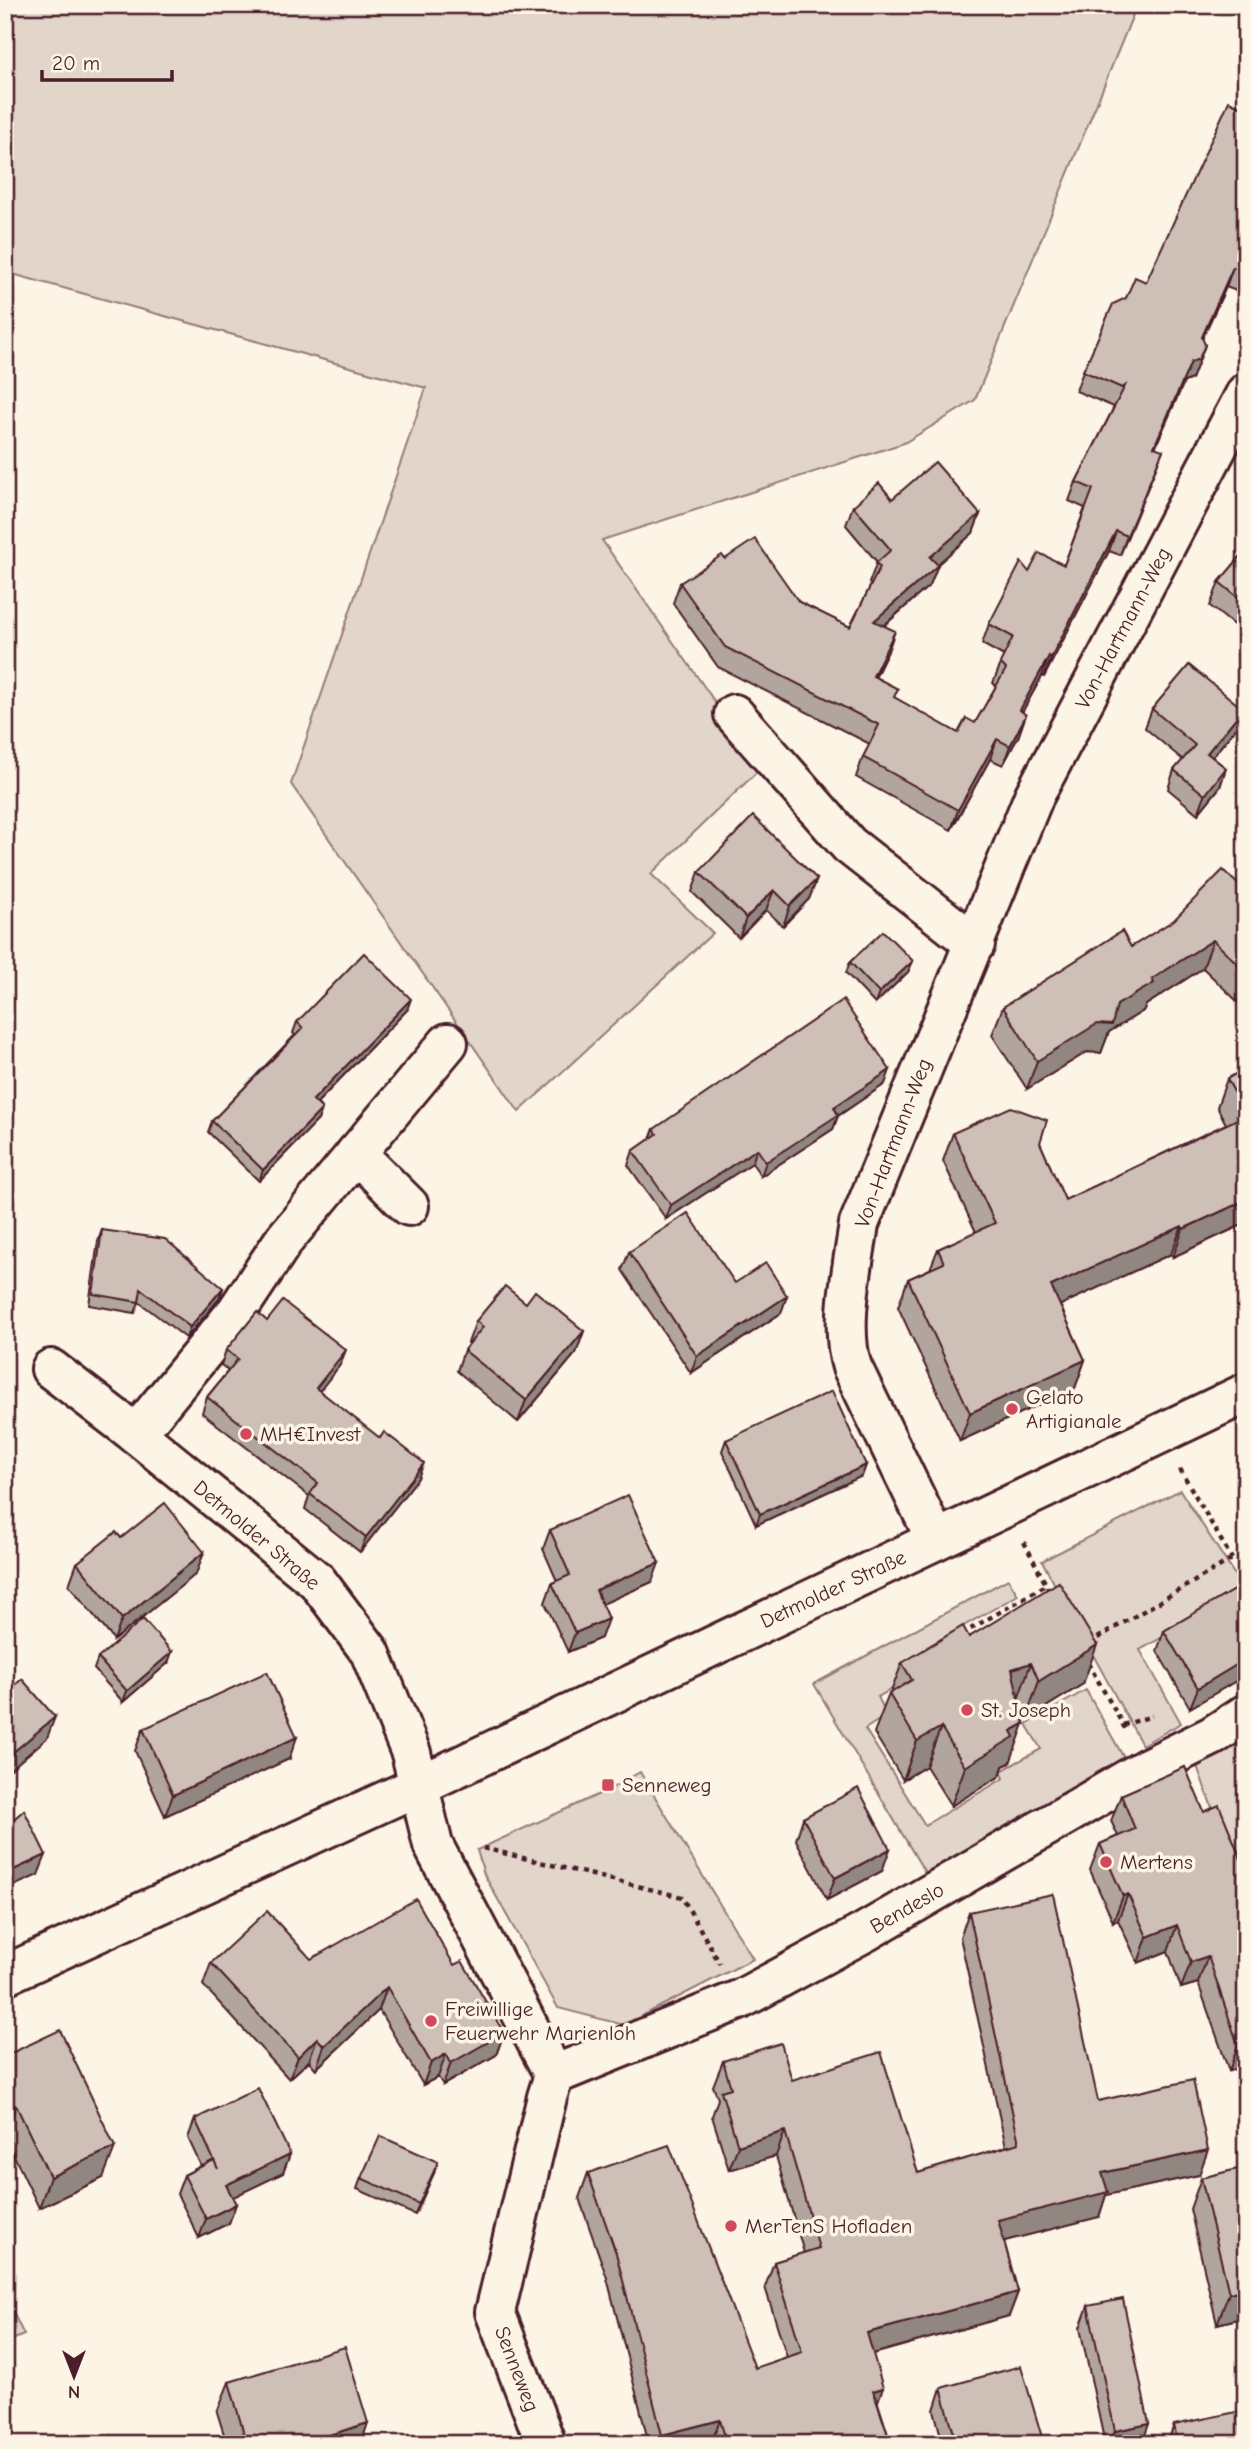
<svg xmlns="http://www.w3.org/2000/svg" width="1251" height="2449" viewBox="0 0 1251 2449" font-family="'Comic Neue',sans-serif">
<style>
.green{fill:#e2d5ca;stroke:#967a7a;stroke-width:2}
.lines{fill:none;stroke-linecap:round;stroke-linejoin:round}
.street-casing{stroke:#4a1f2b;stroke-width:44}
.secondary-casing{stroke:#4a1f2b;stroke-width:44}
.path{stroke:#4a1f2b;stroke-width:4.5;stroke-dasharray:5 5;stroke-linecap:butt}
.street{stroke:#fcf5e5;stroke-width:38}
.secondary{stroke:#fcf5e5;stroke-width:38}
.wall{fill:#b2a59d;stroke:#4a1f2b;stroke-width:2}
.shaded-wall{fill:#918680;stroke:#4a1f2b;stroke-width:2}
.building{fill:#cfc0b7;stroke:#4a1f2b;stroke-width:2}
.poi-dot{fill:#d1495b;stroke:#fcf5e5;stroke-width:2.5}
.labels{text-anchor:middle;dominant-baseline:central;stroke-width:7;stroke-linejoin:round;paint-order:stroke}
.street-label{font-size:21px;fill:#4a1f2b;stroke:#fcf5e5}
.poi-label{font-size:21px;fill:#4a1f2b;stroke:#fcf5e5;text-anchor:start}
</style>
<rect width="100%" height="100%" fill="#fcf5e5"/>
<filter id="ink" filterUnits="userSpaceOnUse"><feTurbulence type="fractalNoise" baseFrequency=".0143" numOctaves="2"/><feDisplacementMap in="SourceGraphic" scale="14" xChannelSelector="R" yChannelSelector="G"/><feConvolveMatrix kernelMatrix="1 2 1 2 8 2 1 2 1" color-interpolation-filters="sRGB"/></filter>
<g filter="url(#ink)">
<g class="green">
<path d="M 5,5 L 1137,5 L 975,400 L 904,443 L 602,540 L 761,768 L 651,874 L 713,933 L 519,1112 L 291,784 L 426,388 L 5,272 Z"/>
<path d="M 1180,1490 L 1245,1591 L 1140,1650 L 1181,1723 L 1142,1745 L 1042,1561 Z"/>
<path d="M 1008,1579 L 1018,1595 L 927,1647 L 935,1664 L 878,1697 L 887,1715 L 865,1729 L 925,1825 L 1004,1778 L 1001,1771 L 1041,1749 L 1026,1724 L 1086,1690 L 1124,1758 L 927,1876 L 814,1684 Z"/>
<path d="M 1246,1736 L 1246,1902 L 1197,1766 Z"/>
<path d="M 640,1772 L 753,1959 L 624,2025 L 558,2008 L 484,1874 L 477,1850 L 608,1790 Z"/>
<path d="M 5,2296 L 24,2335 L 5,2343 Z"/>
</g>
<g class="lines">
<g class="street-casing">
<g id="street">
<path d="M 734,714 L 849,845 L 975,944"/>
<path d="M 356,1153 L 409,1206"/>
<path d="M 51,1369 L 136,1434 L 317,1581 L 370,1652 L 411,1753 L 433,1845 L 554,2075 L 547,2097 L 495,2312 L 546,2444"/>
<path d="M 136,1434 L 237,1311 L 284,1240 L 448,1043"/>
<path d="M 936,1540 L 852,1367 C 839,1326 853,1267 859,1224 L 1034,796 L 1246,393"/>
<path d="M 554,2075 L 741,1999 L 865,1932 L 1147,1768 L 1212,1736 L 1246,1714"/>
</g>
</g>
<g class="secondary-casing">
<path id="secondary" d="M 5,1975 L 420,1785 L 1246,1393"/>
</g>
<g class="path">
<path d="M 1180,1469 L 1232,1559"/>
<path d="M 1024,1542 L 1051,1594"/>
<path d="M 962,1634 L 1046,1585"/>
<path d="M 1089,1643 L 1232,1559 L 1246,1559"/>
<path d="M 1088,1663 L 1127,1732"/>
<path d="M 1123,1725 L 1152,1716"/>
<path d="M 483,1848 L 682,1897 L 720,1964"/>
</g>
<use href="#street" class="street"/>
<use href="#secondary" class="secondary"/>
</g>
<g class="wall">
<path d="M 1246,109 L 1246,277 L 1239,292 L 1226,287 L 1202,339 L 1205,345 L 1192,379 L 1184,382 L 1155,447 L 1155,470 L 1120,555 L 1109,551 L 1044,677 L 1042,676 L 1022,712 L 1019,735 L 1003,765 L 990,759 L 951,830 L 856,777 L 863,757 L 870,744 L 718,667 L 673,603 L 680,583 L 725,559 L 799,602 L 850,627 L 871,585 L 869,583 L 877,562 L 846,525 L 853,506 L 892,499 L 980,514 L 973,533 L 937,565 L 930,585 L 884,626 L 888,651 L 875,678 L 895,698 L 958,733 L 975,723 L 996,686 L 993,683 L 1004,656 L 982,644 L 989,624 L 1029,572 L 1064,565 L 1085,508 L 1069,501 L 1076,482 L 1114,407 L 1076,391 L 1083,371 L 1126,298 L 1146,282 Z"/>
<path d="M 1246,550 L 1246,635 L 1210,606 L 1219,582 Z"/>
<path d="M 1246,687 L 1246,707 L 1239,701 L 1243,690 Z"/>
<path d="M 1152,709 L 1236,728 L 1212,757 L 1226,768 L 1220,787 L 1198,814 L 1168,789 L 1174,770 L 1183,760 L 1145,728 Z"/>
<path d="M 699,872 L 817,879 L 809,899 L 783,926 L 766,910 L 739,938 L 692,892 Z"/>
<path d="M 1246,892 L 1246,1010 L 1203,968 L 1146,1005 L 1143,1011 L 1109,1032 L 1101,1053 L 1087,1052 L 1027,1089 L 992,1035 L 1003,1007 Z"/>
<path d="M 913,961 L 908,972 L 875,1004 L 846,973 L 850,962 Z"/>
<path d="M 407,1010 L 317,1103 L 322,1109 L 318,1120 L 259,1181 L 208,1132 L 212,1121 L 295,1035 L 293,1033 L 297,1022 Z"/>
<path d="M 1246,1068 L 1246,1223 L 1173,1257 L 1171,1254 L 1060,1305 L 1085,1360 L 1075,1388 L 960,1441 L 898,1307 L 908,1279 L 930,1269 L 938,1249 L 976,1232 L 943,1161 L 953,1133 L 1040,1143 L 1065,1200 L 1226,1124 L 1217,1107 L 1227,1079 Z"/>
<path d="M 885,1084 L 838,1116 L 833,1129 L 761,1176 L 752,1163 L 666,1219 L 628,1165 L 633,1151 L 650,1139 L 654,1129 Z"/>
<path d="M 102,1230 L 223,1288 L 219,1299 L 186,1338 L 139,1302 L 135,1313 L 89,1305 L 98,1241 Z"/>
<path d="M 629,1252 L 735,1283 L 781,1313 L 691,1373 L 622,1270 Z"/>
<path d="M 526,1303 L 584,1331 L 576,1353 L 518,1422 L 457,1371 L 464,1350 L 469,1344 L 468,1343 L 476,1321 Z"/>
<path d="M 267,1321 L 340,1365 L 319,1391 L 418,1478 L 360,1552 L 305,1509 L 309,1496 L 202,1413 L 207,1397 L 228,1371 L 221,1365 L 226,1350 Z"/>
<path d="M 726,1440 L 866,1465 L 862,1476 L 756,1525 L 722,1451 Z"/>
<path d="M 550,1530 L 652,1582 L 602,1604 L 601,1638 L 568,1652 L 545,1603 L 552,1583 L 557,1581 L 543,1549 Z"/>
<path d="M 121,1538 L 204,1552 L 196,1574 L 114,1640 L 69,1585 L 77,1563 Z"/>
<path d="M 1246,1583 L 1246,1675 L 1190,1708 L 1157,1651 L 1164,1631 Z"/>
<path d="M 969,1637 L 1083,1684 L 1025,1720 L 1022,1713 L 1010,1763 L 1003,1766 L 1000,1776 L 951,1806 L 926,1766 L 903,1780 L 874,1733 L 889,1694 L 891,1692 L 902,1663 Z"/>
<path d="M 98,1658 L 168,1663 L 123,1702 L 94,1669 Z"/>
<path d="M 143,1729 L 289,1759 L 165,1816 L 135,1751 Z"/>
<path d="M 1185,1767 L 1246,2065 L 1229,2071 L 1198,1983 L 1181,1988 L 1168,1951 L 1138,1963 L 1118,1920 L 1113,1922 L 1090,1870 L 1100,1844 L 1118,1836 L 1111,1821 L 1121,1795 Z"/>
<path d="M 803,1818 L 882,1871 L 827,1900 L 796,1840 Z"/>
<path d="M 969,1912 L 1098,2101 L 1199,2175 L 1106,2195 L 1099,2217 L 1004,2241 L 1018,2292 L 1009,2316 L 873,2354 L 878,2403 L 891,2444 L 649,2444 L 607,2278 L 579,2198 L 588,2173 L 755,2368 L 787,2357 L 765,2287 L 774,2262 L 804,2253 L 776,2156 L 729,2170 L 712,2116 L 718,2099 L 713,2086 L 723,2061 L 792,2080 L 918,2173 L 1006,2147 L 960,1937 Z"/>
<path d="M 311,1959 L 454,1965 L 504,2033 L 496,2055 L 443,2085 L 438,2077 L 423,2085 L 379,2010 L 316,2069 L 309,2061 L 289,2079 L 203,1985 L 211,1963 Z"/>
<path d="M 5,2056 L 103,2178 L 39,2208 L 5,2137 Z"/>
<path d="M 195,2119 L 290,2154 L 283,2173 L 232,2197 L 236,2204 L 229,2223 L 199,2238 L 177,2194 L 184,2175 L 201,2166 L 188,2138 Z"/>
<path d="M 1246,2167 L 1246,2317 L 1217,2324 L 1190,2209 L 1201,2178 Z"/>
<path d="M 434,2173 L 415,2215 L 357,2189 L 361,2178 Z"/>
<path d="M 1088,2306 L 1142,2444 L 1105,2444 L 1080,2328 Z"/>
<path d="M 229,2382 L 361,2444 L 227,2444 L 217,2412 Z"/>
<path d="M 941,2388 L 1044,2444 L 943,2444 L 934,2410 Z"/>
<path d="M 1174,2425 L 1246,2444 L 1167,2444 Z"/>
</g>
<g class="shaded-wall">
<path d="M 1233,267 L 1226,287 L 1194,356 L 1202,337 Z"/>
<path d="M 1205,345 L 1192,379 L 1184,382 L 1147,466 L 1154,447 L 1191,362 Z"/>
<path d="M 1163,450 L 1155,470 L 1120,555 L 1127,536 Z"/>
<path d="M 980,514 L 973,533 L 923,577 L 930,557 Z"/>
<path d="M 1116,531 L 1109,551 L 1044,677 L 1051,658 Z"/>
<path d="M 938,565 L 930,585 L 867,640 L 874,621 Z"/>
<path d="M 895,631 L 888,651 L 865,696 L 873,676 Z"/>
<path d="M 1049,656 L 1042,676 L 1013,729 L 1020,710 Z"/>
<path d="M 1243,709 L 1236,728 L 1200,772 L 1207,753 Z"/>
<path d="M 1026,715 L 1019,735 L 1003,765 L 1010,746 Z"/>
<path d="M 997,739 L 990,759 L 951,830 L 958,810 Z"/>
<path d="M 1226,768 L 1220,787 L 1198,814 L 1205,795 Z"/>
<path d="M 817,879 L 809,899 L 783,926 L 790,906 Z"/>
<path d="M 774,890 L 766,910 L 739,938 L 746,918 Z"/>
<path d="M 1213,940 L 1203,968 L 1146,1005 L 1143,1011 L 1109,1032 L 1101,1053 L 1087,1052 L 1027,1089 L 1037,1061 L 1117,1005 L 1152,979 Z"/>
<path d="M 913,961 L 908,972 L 875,1004 L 879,993 Z"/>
<path d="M 411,999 L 407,1010 L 309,1111 L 313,1100 Z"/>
<path d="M 890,1070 L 885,1084 L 838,1116 L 833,1129 L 761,1176 L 766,1162 L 834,1107 Z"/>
<path d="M 322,1109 L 318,1120 L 259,1181 L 263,1170 Z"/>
<path d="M 757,1149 L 752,1163 L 666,1219 L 671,1205 Z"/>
<path d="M 1246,1200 L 1246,1223 L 1173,1257 L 1183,1229 Z"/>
<path d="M 1182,1226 L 1171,1254 L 1041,1314 L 1051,1286 Z"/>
<path d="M 223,1288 L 219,1299 L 186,1338 L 190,1327 Z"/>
<path d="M 787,1296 L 781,1313 L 691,1373 L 697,1356 Z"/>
<path d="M 584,1331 L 576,1353 L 518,1422 L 526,1400 Z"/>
<path d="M 346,1350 L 340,1365 L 310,1403 L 316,1388 Z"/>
<path d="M 1085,1360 L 1075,1388 L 960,1441 L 970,1413 Z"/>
<path d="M 424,1463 L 418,1478 L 360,1552 L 366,1537 Z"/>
<path d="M 866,1465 L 862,1476 L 756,1525 L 760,1514 Z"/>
<path d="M 204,1552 L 196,1574 L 114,1640 L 122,1619 Z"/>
<path d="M 659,1563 L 652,1582 L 589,1610 L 596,1590 Z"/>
<path d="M 608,1619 L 601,1638 L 568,1652 L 575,1633 Z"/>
<path d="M 1097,1645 L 1083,1684 L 1025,1720 L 1039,1681 Z"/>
<path d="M 172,1652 L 168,1663 L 123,1702 L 127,1691 Z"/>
<path d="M 1246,1659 L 1246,1675 L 1190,1708 L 1198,1688 Z"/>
<path d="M 1031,1663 L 1017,1702 L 1012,1669 Z"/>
<path d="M 55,1717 L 47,1738 L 5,1774 L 5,1759 Z"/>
<path d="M 1024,1724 L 1010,1763 L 1003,1766 L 1000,1776 L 951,1806 L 965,1767 L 1011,1731 Z"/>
<path d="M 941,1727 L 926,1766 L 903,1780 L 917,1741 Z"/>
<path d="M 297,1737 L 289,1759 L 165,1816 L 173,1795 Z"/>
<path d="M 890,1849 L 882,1871 L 827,1900 L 835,1878 Z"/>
<path d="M 46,1855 L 38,1875 L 5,1890 L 5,1874 Z"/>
<path d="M 1128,1894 L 1118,1920 L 1113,1922 L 1123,1896 Z"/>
<path d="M 1177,1925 L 1168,1951 L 1138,1963 L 1147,1937 Z"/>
<path d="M 1208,1956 L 1198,1983 L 1181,1988 L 1191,1962 Z"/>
<path d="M 387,1987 L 379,2010 L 316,2069 L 324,2046 Z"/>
<path d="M 504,2033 L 496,2055 L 443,2085 L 451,2063 Z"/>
<path d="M 317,2038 L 309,2061 L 289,2079 L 298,2057 Z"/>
<path d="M 1246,2042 L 1246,2065 L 1229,2071 L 1238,2045 Z"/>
<path d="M 446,2054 L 438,2077 L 423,2085 L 431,2063 Z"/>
<path d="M 16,2105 L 5,2134 L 5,2110 Z"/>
<path d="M 785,2131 L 776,2156 L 729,2170 L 738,2146 Z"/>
<path d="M 115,2147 L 103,2178 L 39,2208 L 50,2177 Z"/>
<path d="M 1208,2150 L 1199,2175 L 1106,2195 L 1099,2217 L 989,2245 L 998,2220 L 1102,2173 Z"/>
<path d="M 290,2154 L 283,2173 L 219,2204 L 226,2185 Z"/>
<path d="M 438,2162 L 434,2173 L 415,2215 L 419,2204 Z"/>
<path d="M 236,2204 L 229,2223 L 199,2238 L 206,2219 Z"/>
<path d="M 1246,2289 L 1246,2317 L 1217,2324 L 1229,2293 Z"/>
<path d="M 1018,2292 L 1009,2316 L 858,2358 L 867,2333 Z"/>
<path d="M 883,2388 L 874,2412 L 873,2391 Z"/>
<path d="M 720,2420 L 711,2444 L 659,2444 L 662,2435 Z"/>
<path d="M 368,2423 L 361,2444 L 300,2444 Z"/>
<path d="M 1149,2424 L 1142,2444 L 1110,2444 L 1115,2431 Z"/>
</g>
<g class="building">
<path d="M 1229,101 L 1246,109 L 1246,272 L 1233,267 L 1202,337 L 1205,345 L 1199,359 L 1191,362 L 1154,447 L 1163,450 L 1127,536 L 1116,531 L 1051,658 L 1049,656 L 1020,710 L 1026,715 L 1010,746 L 997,739 L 958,810 L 863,757 L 879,725 L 725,647 L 680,583 L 722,555 L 725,559 L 755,539 L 799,602 L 850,627 L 880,567 L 876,563 L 891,550 L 853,506 L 879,483 L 892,499 L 935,462 L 980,514 L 930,557 L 938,565 L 874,621 L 895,631 L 873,676 L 898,689 L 894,697 L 958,733 L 966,718 L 975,723 L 1006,669 L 1000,663 L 1013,637 L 989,624 L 1021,562 L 1029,572 L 1039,553 L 1064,565 L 1093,489 L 1076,482 L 1125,386 L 1122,388 L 1083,371 L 1113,304 L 1126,298 L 1135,277 L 1146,282 Z"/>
<path d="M 1246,550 L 1246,604 L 1219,582 Z"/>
<path d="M 1189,665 L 1243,709 L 1207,753 L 1226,768 L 1205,795 L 1174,770 L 1195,745 L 1152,709 Z"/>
<path d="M 753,816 L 817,879 L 790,906 L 774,890 L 746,918 L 699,872 Z"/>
<path d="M 1223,870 L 1246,892 L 1246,972 L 1213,940 L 1152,979 L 1154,983 L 1117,1005 L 1112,1025 L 1097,1024 L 1037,1061 L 1003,1007 L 1122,931 L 1131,947 L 1174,920 Z"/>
<path d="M 883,931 L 913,961 L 879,993 L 850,962 Z"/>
<path d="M 364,953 L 411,999 L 313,1100 L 322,1109 L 263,1170 L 212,1121 L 303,1028 L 297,1022 Z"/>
<path d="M 843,1000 L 890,1070 L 834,1107 L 838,1115 L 766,1162 L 757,1149 L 671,1205 L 633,1151 L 657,1134 L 654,1129 Z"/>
<path d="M 1246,1068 L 1246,1113 L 1227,1079 Z"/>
<path d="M 1011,1107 L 1047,1120 L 1040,1143 L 1065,1200 L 1246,1115 L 1246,1200 L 1183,1229 L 1182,1226 L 1051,1286 L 1085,1360 L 970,1413 L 908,1279 L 944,1263 L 938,1249 L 995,1223 L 953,1133 Z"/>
<path d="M 688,1213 L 735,1283 L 766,1263 L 787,1296 L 697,1356 L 629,1252 Z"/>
<path d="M 102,1230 L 165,1239 L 223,1288 L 190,1327 L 141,1289 L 139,1302 L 93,1294 Z"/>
<path d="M 505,1286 L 526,1303 L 535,1291 L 584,1331 L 526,1400 L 464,1350 L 483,1327 L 476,1321 Z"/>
<path d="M 283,1301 L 346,1350 L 316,1388 L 380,1438 L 384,1432 L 424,1463 L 366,1537 L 310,1494 L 318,1483 L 207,1397 L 238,1359 L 226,1350 L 257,1312 L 267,1321 Z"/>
<path d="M 832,1391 L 866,1465 L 760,1514 L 726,1440 Z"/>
<path d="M 628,1495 L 659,1563 L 596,1590 L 608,1619 L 575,1633 L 552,1583 L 570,1575 L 550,1530 Z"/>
<path d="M 165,1503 L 204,1552 L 122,1619 L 77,1563 L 116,1532 L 121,1538 Z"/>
<path d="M 1059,1582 L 1097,1645 L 1039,1681 L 1031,1663 L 1012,1669 L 1024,1724 L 1011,1731 L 1014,1737 L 965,1767 L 941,1727 L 917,1741 L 889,1694 L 912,1680 L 902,1663 L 963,1626 L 969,1637 Z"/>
<path d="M 1246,1583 L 1246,1659 L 1198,1688 L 1164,1631 Z"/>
<path d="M 143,1619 L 172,1652 L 127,1691 L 98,1658 Z"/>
<path d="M 267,1672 L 297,1737 L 173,1795 L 143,1729 Z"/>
<path d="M 22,1679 L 55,1717 L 5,1759 L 5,1694 Z"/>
<path d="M 1185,1767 L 1204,1812 L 1219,1805 L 1246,1871 L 1246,2042 L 1238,2045 L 1208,1956 L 1191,1962 L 1177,1925 L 1147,1937 L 1128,1894 L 1123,1896 L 1100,1844 L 1135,1829 L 1121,1795 Z"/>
<path d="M 858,1788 L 890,1849 L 835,1878 L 803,1818 Z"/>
<path d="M 24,1810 L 46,1855 L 5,1874 L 5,1827 Z"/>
<path d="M 1053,1894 L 1098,2101 L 1193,2080 L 1208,2150 L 1102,2173 L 1108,2192 L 998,2220 L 1018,2292 L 867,2333 L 883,2388 L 873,2391 L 891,2444 L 727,2444 L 720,2420 L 662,2435 L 616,2253 L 588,2173 L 669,2145 L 755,2368 L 802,2352 L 774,2262 L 819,2248 L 785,2131 L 738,2146 L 721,2091 L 731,2088 L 723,2061 L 781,2043 L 792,2080 L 881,2052 L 918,2173 L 1019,2143 L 969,1912 Z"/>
<path d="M 416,1899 L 454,1965 L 462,1961 L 504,2033 L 451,2063 L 446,2054 L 431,2063 L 387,1987 L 324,2046 L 317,2038 L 298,2057 L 211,1963 L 267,1911 L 311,1959 Z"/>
<path d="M 60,2030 L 115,2147 L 50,2177 L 16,2105 L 5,2110 L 5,2056 Z"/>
<path d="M 258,2088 L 290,2154 L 226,2185 L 236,2204 L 206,2219 L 184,2175 L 214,2160 L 218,2169 L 195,2119 Z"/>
<path d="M 380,2136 L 438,2162 L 419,2204 L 361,2178 Z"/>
<path d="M 1246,2167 L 1246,2289 L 1229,2293 L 1201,2178 Z"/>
<path d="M 1123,2299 L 1149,2424 L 1115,2431 L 1088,2306 Z"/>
<path d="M 345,2347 L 368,2423 L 300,2444 L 247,2444 L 229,2382 Z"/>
<path d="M 1021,2366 L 1044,2444 L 957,2444 L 941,2388 Z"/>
<path d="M 1246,2410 L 1246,2444 L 1178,2444 L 1174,2425 Z"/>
</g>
</g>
<g class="poi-dot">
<circle cx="1012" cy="1409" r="7"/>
<circle cx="246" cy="1434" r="7"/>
<circle cx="967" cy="1710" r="7"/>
<rect x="601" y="1778" width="14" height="14" rx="3.5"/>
<circle cx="1106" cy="1862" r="7"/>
<circle cx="431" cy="2021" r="7"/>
<circle cx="731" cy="2226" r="7"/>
</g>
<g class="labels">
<g class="street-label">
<text transform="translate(1123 628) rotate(-62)">Von-Hartmann-Weg</text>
<text transform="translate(893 1143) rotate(-69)">Von-Hartmann-Weg</text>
<text transform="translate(257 1535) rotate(40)">Detmolder Straße</text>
<text transform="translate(833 1589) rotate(-25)">Detmolder Straße</text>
<text transform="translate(907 1908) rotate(-30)">Bendeslo</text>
<text transform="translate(517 2369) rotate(69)">Senneweg</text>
</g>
<g class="poi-label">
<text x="1026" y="1397">Gelato<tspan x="1026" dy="24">Artigianale</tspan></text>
<text x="260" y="1434">MH€Invest</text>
<text x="981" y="1710">St. Joseph</text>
<text x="622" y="1785">Senneweg</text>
<text x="1120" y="1862">Mertens</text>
<text x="445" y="2009">Freiwillige<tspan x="445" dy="24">Feuerwehr Marienloh</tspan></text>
<text x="745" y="2226">MerTenS Hofladen</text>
</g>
</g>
<rect width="1251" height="2449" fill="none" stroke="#fcf5e5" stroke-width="28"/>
<rect x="14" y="14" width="1223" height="2421" fill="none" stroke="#4a1f2b" stroke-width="2.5" filter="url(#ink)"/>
<g transform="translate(74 2376) rotate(180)" stroke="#fcf5e5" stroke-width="5" paint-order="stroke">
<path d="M0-5L12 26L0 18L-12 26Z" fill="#4a1f2b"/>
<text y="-10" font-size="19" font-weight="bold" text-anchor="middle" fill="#4a1f2b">N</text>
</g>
<path d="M42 70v10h130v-10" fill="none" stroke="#4a1f2b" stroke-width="3.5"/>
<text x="52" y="70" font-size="21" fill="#4a1f2b" stroke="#fcf5e5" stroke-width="5" paint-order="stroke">20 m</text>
</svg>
